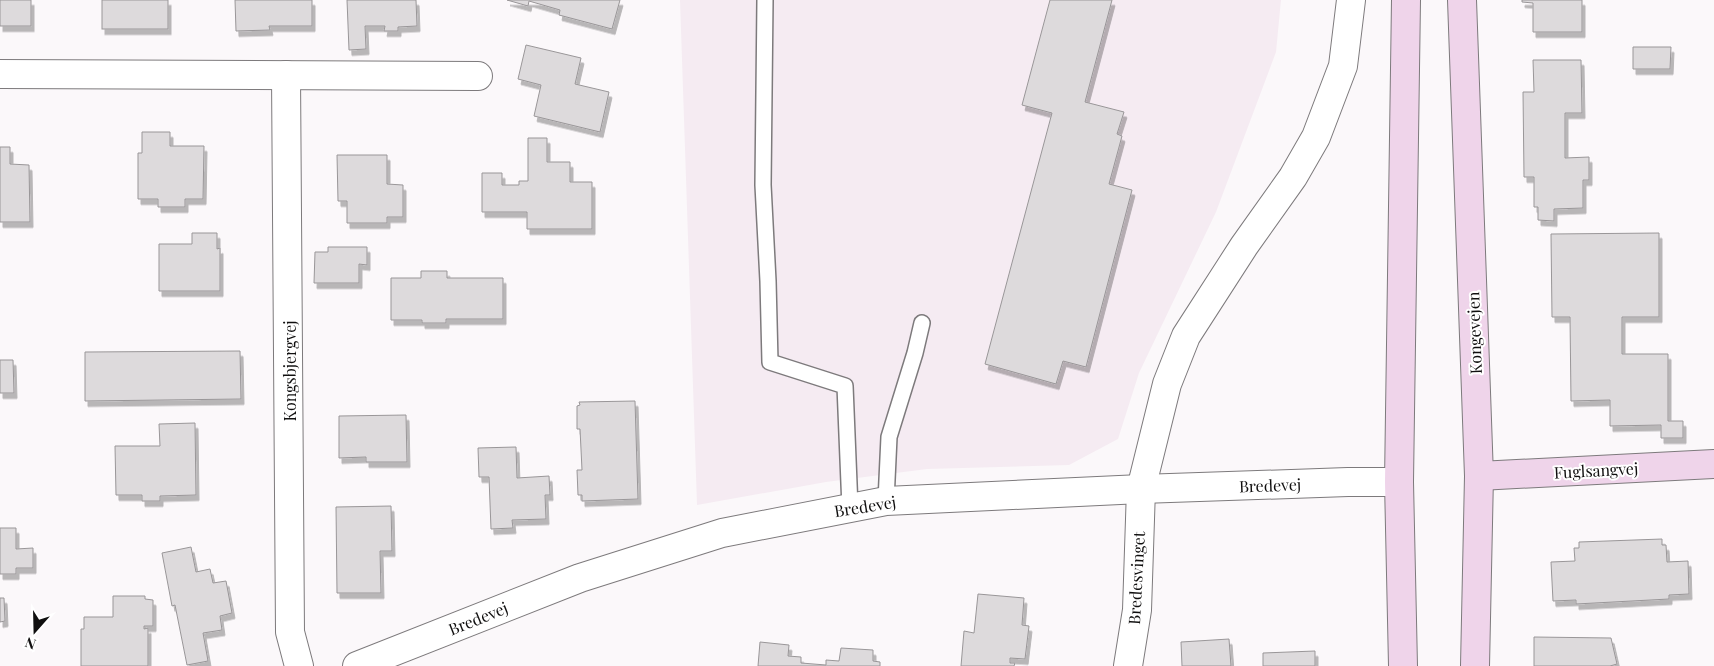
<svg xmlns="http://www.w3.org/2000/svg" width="1714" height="666" viewBox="0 0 1714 666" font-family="'Playfair Display',serif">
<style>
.built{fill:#f5ebf2}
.building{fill:#dddadc;stroke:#999698;filter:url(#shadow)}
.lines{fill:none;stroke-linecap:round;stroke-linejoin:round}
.lane-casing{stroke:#7d7a7c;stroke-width:18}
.street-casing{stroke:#7d7a7c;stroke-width:30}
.secondary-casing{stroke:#7d7a7c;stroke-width:30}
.lane{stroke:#fff;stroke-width:15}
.street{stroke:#fff;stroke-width:28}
.secondary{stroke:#efd4ea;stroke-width:28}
.labels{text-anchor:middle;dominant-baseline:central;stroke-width:4;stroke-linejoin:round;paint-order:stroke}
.street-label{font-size:16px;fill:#100f0f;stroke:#fff}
</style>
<defs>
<filter id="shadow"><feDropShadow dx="3" dy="5.5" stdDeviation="0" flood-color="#0004"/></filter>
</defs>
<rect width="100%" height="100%" fill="#fbf8fa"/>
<path class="built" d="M 680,0 L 1281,0 L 1276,52 L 1216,212 L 1139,373 L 1118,439 L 1069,465 L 927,469 L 826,482 L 697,505 Z"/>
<g class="building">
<rect x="0" y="0" width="31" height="26"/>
<rect x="102" y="0" width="66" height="29"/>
<path d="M 235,0 L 312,0 L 312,26 L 269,26 L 270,30 L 236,31 Z"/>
<path d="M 347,0 L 416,0 L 417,26 L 398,27 L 398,31 L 384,31 L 385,26 L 365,26 L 366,49 L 349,50 Z"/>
<path d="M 507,0 L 620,0 L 612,29 L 559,15 L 560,10 L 529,1 L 528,6 Z"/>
<path d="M 1050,0 L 1112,0 L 1085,102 L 1124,112 L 1117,134 L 1122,136 L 1109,184 L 1132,190 L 1086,367 L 1063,361 L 1056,384 L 985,364 L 1052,113 L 1022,105 Z"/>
<path d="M 1522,0 L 1582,0 L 1582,32 L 1533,32 L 1533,3 L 1522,2 Z"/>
<path d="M 526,45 L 581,58 L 575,84 L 609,92 L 600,132 L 534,116 L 541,85 L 518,79 Z"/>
<path d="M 1633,47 L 1671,47 L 1670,69 L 1633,69 Z"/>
<path d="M 1533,60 L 1581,60 L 1582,113 L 1565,113 L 1565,158 L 1589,157 L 1589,180 L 1583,180 L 1583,208 L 1554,209 L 1554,221 L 1538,220 L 1538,207 L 1534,207 L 1534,177 L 1524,177 L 1523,92 L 1534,92 Z"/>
<path d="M 142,132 L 170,132 L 170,146 L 204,146 L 203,199 L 185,199 L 185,207 L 158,207 L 158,199 L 138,199 L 138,153 L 142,153 Z"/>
<path d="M 528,138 L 547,138 L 547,162 L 570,162 L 570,182 L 592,182 L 592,229 L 527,229 L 527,212 L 482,212 L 482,173 L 502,173 L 502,185 L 519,185 L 519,181 L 528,181 Z"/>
<path d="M 0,147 L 10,147 L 10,164 L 29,165 L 30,222 L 0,222 Z"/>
<path d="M 337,155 L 387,155 L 387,184 L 403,185 L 403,217 L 387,217 L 387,223 L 347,223 L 347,201 L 338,201 Z"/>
<path d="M 192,233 L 217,233 L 217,249 L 220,248 L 220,291 L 159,291 L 159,244 L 192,244 Z"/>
<path d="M 1659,233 L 1659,317 L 1622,317 L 1622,354 L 1668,354 L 1668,421 L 1683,421 L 1683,438 L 1661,438 L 1661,425 L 1610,426 L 1610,400 L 1571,401 L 1570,317 L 1552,317 L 1551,234 Z"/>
<path d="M 328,247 L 367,247 L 367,265 L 359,264 L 359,283 L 314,283 L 315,252 L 328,252 Z"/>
<path d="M 421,271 L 447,271 L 447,278 L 503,278 L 503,319 L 446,319 L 446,323 L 422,323 L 422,320 L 391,320 L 391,278 L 421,278 Z"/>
<path d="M 240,351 L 241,399 L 85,401 L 85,352 Z"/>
<path d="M 0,360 L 13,360 L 14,393 L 0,393 Z"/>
<path d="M 635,401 L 638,499 L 582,501 L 582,495 L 578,495 L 577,470 L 582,470 L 580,429 L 577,429 L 577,406 L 580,405 L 579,402 Z"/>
<path d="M 406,415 L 407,462 L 366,462 L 366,457 L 339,458 L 339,416 Z"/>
<path d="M 195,423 L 196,495 L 160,496 L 160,501 L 142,501 L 142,495 L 116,495 L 115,446 L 160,446 L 159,424 Z"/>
<path d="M 516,447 L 517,478 L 549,476 L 550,495 L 545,495 L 546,519 L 512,520 L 513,528 L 491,529 L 489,477 L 479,477 L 478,448 Z"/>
<path d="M 391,506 L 392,551 L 380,551 L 381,593 L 337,593 L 336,507 Z"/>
<path d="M 0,528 L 16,528 L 16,549 L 33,548 L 33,568 L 16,568 L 16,574 L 0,574 Z"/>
<path d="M 1662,539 L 1662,545 L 1666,545 L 1667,562 L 1688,561 L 1689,594 L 1669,595 L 1669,599 L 1576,604 L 1576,600 L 1553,601 L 1551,562 L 1575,561 L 1574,548 L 1579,548 L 1579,542 Z"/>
<path d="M 191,547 L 196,572 L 210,569 L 213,583 L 226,581 L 232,613 L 220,616 L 222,630 L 203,633 L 208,661 L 187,665 L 175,605 L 172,606 L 162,553 Z"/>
<path d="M 978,594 L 1024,598 L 1022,625 L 1029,626 L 1025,659 L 1010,658 L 1010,663 L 1015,663 L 1014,666 L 961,666 L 964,631 L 974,633 Z"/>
<path d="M 113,596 L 145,596 L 145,599 L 153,600 L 153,626 L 144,626 L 144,629 L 148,628 L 148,666 L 81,666 L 81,629 L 84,629 L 84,617 L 113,617 Z"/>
<path d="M 0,598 L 4,598 L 5,621 L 0,622 Z"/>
<path d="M 1534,637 L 1611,638 L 1617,664 L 1610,666 L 1534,666 Z"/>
<path d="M 1229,639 L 1231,666 L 1182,666 L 1181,642 Z"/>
<path d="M 760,642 L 789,645 L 788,656 L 801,657 L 801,663 L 826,665 L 826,660 L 839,661 L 841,648 L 873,650 L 873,661 L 880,662 L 880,666 L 758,666 Z"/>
<path d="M 1315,651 L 1315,666 L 1263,666 L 1263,653 Z"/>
</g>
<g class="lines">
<g class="lane-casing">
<g id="lane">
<path d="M 765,0 L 763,185 L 768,281 L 770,362 L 845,386 L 850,508"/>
<path d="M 886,501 L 889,437 L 915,353 L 922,323"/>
</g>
</g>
<g class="street-casing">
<g id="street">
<path d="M 0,74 L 478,76"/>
<path d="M 286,75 L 290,632 L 299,666"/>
<path d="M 357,666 L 580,578 L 722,533 L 886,501 L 1141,489 L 1348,482 L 1399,482"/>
<path d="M 1128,666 L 1137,610 L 1141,489 L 1167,384 L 1186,336 L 1244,246 L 1293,177 L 1316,137 L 1343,66 L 1351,0"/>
</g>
</g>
<g class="secondary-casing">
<g id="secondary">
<path d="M 1462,0 L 1479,476 L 1475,666"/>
<path d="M 1479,476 L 1714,464"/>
<path d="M 1403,666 L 1399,482 L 1406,0"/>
</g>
</g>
<use href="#lane" class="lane"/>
<use href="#street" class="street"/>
<use href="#secondary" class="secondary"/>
</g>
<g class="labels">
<g class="street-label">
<text transform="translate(1474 333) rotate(-92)">Kongevejen</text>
<text transform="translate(289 371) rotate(-90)">Kongsbjergvej</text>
<text transform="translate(1596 470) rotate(-3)">Fuglsangvej</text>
<text transform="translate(1270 485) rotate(-2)">Bredevej</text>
<text transform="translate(865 506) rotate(-9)">Bredevej</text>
<text transform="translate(1136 578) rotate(-87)">Bredesvinget</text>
<text transform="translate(478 618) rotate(-22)">Bredevej</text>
</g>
</g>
<g transform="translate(35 631) rotate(200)" stroke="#ffffff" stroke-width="4" paint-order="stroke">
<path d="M0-4L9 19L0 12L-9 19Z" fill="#100f0f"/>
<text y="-8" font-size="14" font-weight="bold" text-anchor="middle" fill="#100f0f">N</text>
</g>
</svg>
